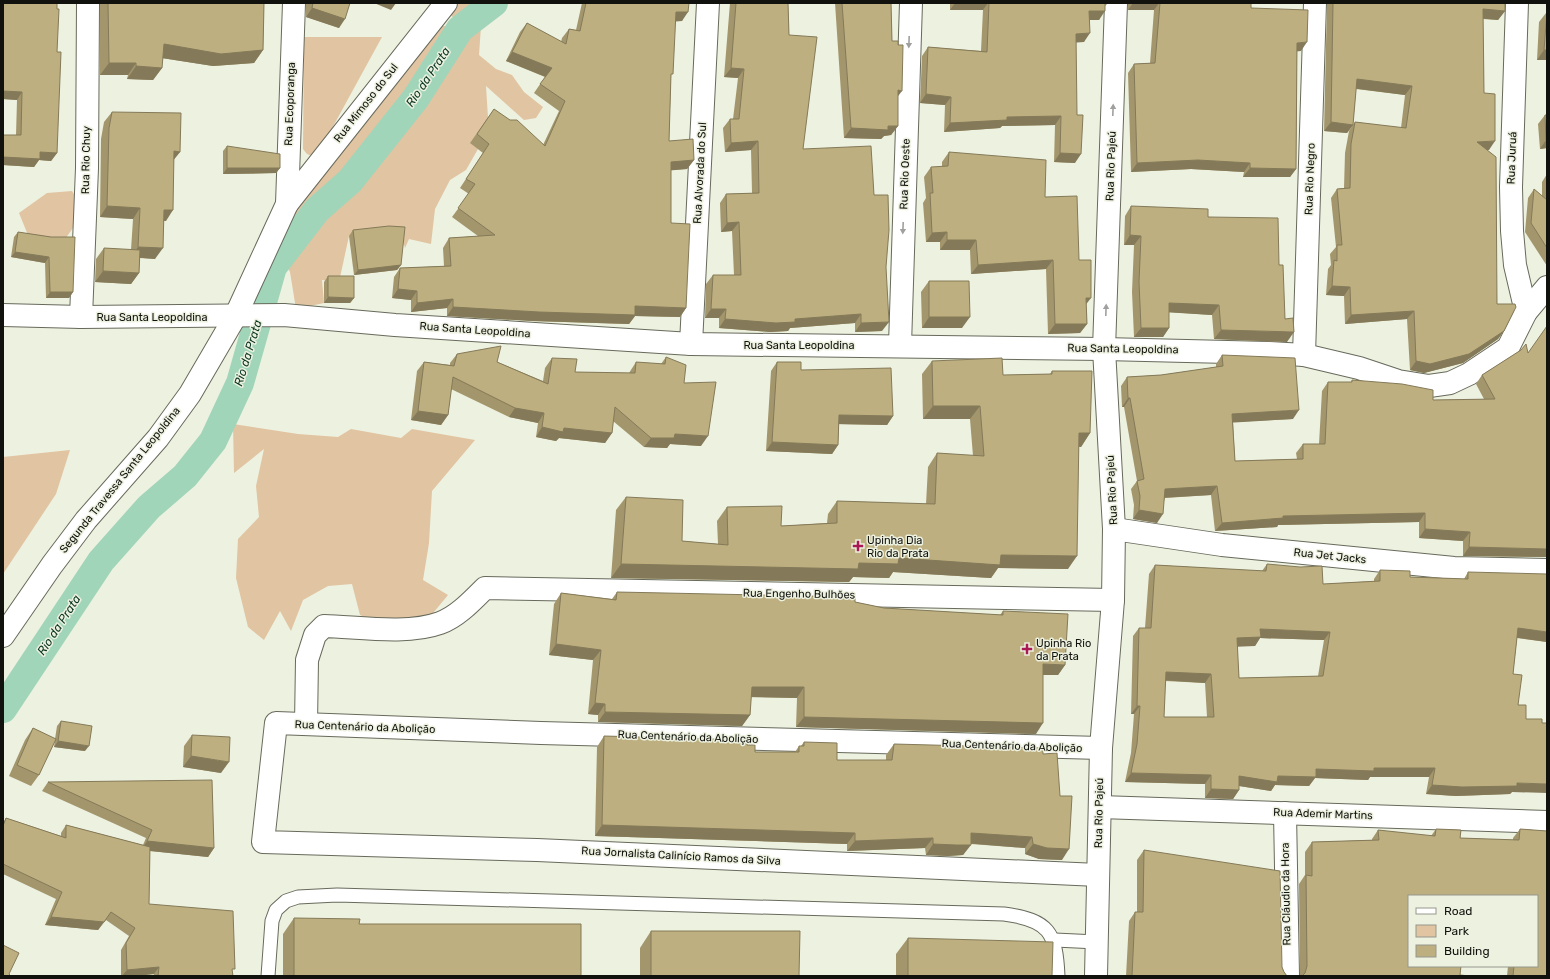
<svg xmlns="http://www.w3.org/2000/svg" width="1550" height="979" viewBox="0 0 1550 979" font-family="Rubik,sans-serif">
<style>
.green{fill:#e1c4a1}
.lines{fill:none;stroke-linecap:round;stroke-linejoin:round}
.canal{stroke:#a1d5b9;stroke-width:28}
.lane-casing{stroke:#676a5b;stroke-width:15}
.street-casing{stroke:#676a5b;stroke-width:24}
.lane{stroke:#fff;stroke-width:13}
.street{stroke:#fff;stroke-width:22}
.wall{fill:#a3966d;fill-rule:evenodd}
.shaded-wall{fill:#847a59}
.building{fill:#bdaf7f;stroke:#847a59;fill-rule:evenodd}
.oneway{fill:#a0a09e}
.poi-dot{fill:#aa1953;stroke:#edf1e0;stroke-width:1.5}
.labels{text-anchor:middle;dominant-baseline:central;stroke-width:3;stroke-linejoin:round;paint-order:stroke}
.street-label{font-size:11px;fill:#11120d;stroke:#edf1e0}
.poi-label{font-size:11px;fill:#11120d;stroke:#edf1e0;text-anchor:start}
.water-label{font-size:12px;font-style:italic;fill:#083421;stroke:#edf1e0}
</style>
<rect width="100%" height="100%" fill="#edf1e0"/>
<g class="green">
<path d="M 455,3 L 500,3 L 503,6 L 481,26 L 479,55 L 496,69 L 512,75 L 524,92 L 543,107 L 536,118 L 524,120 L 486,86 L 488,118 L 471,143 L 478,149 L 466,170 L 450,180 L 435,209 L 431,244 L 409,239 L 405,248 L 401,233 L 349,236 L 339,282 L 322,280 L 324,303 L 296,309 L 290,272 L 277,245 L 287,221 L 435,26 L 448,26 L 455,19 L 447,12 Z"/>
<path d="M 304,37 L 382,37 L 319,152 L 312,156 L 307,154 L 303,149 Z"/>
<path d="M 72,191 L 85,211 L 63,242 L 30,240 L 19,213 L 47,193 Z"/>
<path d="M 233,424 L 298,434 L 338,437 L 351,429 L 401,438 L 412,429 L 475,440 L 432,491 L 429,543 L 423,580 L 448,595 L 424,624 L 404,618 L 390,629 L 360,615 L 352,584 L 328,586 L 303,600 L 291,631 L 280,611 L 264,640 L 248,627 L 236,578 L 238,539 L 259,517 L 256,486 L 264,449 L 234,473 Z"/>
<path d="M 70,450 L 56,494 L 3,574 L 3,457 Z"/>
</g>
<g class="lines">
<path class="canal" d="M 3,709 L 101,561 L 149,507 L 185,476 L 213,441 L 240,383 L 273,267 L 317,210 L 350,181 L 416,98 L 460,29 L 494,3"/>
<g class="lane-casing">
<g id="lane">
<path d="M 1055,940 L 1097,942"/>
<path d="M 268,976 L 272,921 L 276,910 L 286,901 L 298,897 L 337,895 L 1004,914 C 1049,920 1056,932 1058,976"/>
</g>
</g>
<g class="street-casing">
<g id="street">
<path d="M 1517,3 L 1511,187 L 1512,231 L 1515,265 L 1526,312"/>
<path d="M 287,204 L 294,3"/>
<path d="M 3,315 L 81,317 L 284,315 L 395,325 L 691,344 L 1104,349 L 1269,353 L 1304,355 L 1359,368 L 1398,381 L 1429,386 L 1450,383 L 1469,374 L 1508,348 L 1526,312 L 1547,287"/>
<path d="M 81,317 L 87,168 L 88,3"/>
<path d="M 691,344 L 708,3"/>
<path d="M 900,345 L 911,3"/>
<path d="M 1304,355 L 1315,3"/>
<path d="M 1114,529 L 1222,545 L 1454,568 L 1547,570"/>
<path d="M 3,636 L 52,565 L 86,520 L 158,438 L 190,394 L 235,317 L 287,204 L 446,3"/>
<path d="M 306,724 L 307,660 L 315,635 L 324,626 C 359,627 407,635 440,623 C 457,617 472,601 485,588 L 1113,600"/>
<path d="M 1100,807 L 1547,822"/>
<path d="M 1285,813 L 1288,976"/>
<path d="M 1098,875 L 537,850 L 263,842 L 276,723 L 541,733 L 1101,748"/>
<path d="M 1096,976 L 1101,748 L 1113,600 L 1114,529 L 1104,349 L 1116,3"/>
</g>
</g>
<use href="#lane" class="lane"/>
<use href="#street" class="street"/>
</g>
<g class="wall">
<path d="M 3,3 L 57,52 L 57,153 L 51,161 L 39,160 L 34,167 L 3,165 L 3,135 L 16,135 L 17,100 L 3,99 Z"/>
<path d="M 100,3 L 264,3 L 263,50 L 254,63 L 213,66 L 162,58 L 162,68 L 153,80 L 127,79 L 128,75 L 100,75 Z"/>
<path d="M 306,3 L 350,3 L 339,28 L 306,17 Z"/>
<path d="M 582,3 L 689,3 L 682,21 L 675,21 L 671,77 L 669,141 L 694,160 L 687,169 L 671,170 L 671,223 L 686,308 L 680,317 L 635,316 L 629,324 L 532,321 L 447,316 L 447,308 L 411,312 L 411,300 L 392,298 L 394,277 L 400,268 L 444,266 L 443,248 L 449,238 L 478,236 L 452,217 L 469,194 L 460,188 L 483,153 L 470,143 L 494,109 L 543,145 L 559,111 L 534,93 L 545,77 L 506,61 L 520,32 L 527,23 L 561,42 L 562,38 L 569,29 L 576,30 Z"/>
<path d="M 730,3 L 788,3 L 789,35 L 803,149 L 874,195 L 886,267 L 882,331 L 855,332 L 855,323 L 790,328 L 788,331 L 770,332 L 719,328 L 719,318 L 705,318 L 706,284 L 713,275 L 734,275 L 732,231 L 721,232 L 720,203 L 726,194 L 752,193 L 751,150 L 725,152 L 723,128 L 730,119 L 733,119 L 738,78 L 724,77 Z"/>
<path d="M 835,3 L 891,3 L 892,41 L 898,45 L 898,126 L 891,135 L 884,136 L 881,139 L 844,138 Z"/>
<path d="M 950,3 L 1108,3 L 1105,6 L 1099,20 L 1089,20 L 1084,42 L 1076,42 L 1075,163 L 1054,162 L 1055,125 L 1002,126 L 1000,128 L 944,132 L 945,105 L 920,103 L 922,56 L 928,47 L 981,51 L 983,10 L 950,10 Z"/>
<path d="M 1128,3 L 1251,3 L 1251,8 L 1301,51 L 1297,51 L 1296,169 L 1290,177 L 1243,177 L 1244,172 L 1191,169 L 1131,172 L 1128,73 L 1134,64 L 1150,63 L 1154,10 L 1128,10 Z"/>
<path d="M 1327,3 L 1505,3 L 1505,11 L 1498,20 L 1483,19 L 1484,93 L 1489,150 L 1487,150 L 1497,304 L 1504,331 L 1498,339 L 1463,363 L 1424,373 L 1410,370 L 1407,319 L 1345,324 L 1344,296 L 1326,295 L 1328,269 L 1331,265 L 1330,254 L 1336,247 L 1331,198 L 1337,189 L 1344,188 L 1345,153 L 1349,131 L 1355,122 L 1401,128 L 1405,95 L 1356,89 L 1353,125 L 1347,133 L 1324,131 Z"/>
<path d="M 1547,4 L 1547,60 L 1537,60 L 1539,22 L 1546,13 Z"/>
<path d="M 112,112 L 180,152 L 174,159 L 166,221 L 164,221 L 155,259 L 140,258 L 139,273 L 131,284 L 95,282 L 96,259 L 104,248 L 131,250 L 133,219 L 100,217 L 101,139 L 104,122 Z"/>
<path d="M 1545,115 L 1547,115 L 1547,148 L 1540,149 L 1538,124 Z"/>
<path d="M 227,146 L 280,168 L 276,173 L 223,174 L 223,151 Z"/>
<path d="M 949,152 L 1045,197 L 1079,260 L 1086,304 L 1087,324 L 1080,333 L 1048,334 L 1046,269 L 971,274 L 970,250 L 940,250 L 940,242 L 926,242 L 923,203 L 926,198 L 924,177 L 931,167 L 942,167 L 942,162 Z"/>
<path d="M 1547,174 L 1547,266 L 1525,232 L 1528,198 L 1534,189 L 1542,196 L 1542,182 Z"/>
<path d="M 1131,206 L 1208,217 L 1279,265 L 1287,342 L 1214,339 L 1212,315 L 1169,312 L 1169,328 L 1163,337 L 1134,337 L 1132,292 L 1134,245 L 1124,245 L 1125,216 Z"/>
<path d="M 353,230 L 401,265 L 397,270 L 354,275 L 349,236 Z"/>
<path d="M 18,232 L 51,237 L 73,292 L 69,298 L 46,298 L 45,263 L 11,257 L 14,237 Z"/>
<path d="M 328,276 L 354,298 L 350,303 L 324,303 L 324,282 Z"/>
<path d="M 929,281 L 962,328 L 922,328 L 921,292 Z"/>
<path d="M 1521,350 L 1547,557 L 1463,556 L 1463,541 L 1419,538 L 1419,522 L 1278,525 L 1277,527 L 1215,531 L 1211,495 L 1165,498 L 1157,523 L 1133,519 L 1134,505 L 1131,489 L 1137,481 L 1124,407 L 1122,407 L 1121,386 L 1127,377 L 1161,375 L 1216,367 L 1216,364 L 1222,355 L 1293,419 L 1233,422 L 1235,461 L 1297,459 L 1296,453 L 1303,444 L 1319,444 L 1322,391 L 1328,382 L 1351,382 L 1352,380 L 1433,400 L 1484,399 L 1476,384 L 1482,375 Z"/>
<path d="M 457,354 L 497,362 L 543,381 L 545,368 L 552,358 L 575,372 L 629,373 L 636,362 L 661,364 L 666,357 L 684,383 L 701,446 L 670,444 L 667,448 L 644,447 L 613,421 L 612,433 L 605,443 L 559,438 L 556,441 L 536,437 L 538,423 L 509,417 L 451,389 L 448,415 L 441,425 L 411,420 L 417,371 L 424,362 L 450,365 L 450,363 Z"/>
<path d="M 932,361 L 1003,375 L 1050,374 L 1052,371 L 1090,433 L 1081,447 L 1079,446 L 1068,569 L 998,568 L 991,578 L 893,572 L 889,578 L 853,577 L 849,582 L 611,578 L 616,510 L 626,497 L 682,541 L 718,544 L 717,521 L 727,507 L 781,526 L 827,523 L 828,514 L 837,501 L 926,504 L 928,467 L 937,453 L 973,456 L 970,419 L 923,419 L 922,374 Z"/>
<path d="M 777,362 L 801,370 L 893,416 L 887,425 L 839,424 L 838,445 L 832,454 L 766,451 L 771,371 Z"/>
<path d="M 1267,564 L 1323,584 L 1374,581 L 1374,579 L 1380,570 L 1410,577 L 1464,579 L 1468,572 L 1547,642 L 1517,638 L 1513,674 L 1518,705 L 1512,792 L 1510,794 L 1456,796 L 1426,794 L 1429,777 L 1370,777 L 1368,780 L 1315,778 L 1309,786 L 1275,785 L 1271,791 L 1239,786 L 1239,790 L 1233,799 L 1205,798 L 1205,784 L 1125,782 L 1131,753 L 1134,714 L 1131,714 L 1133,636 L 1139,628 L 1145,628 L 1149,574 L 1155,565 L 1262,571 ZM 1260,638 L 1324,640 L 1318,676 L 1239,678 L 1237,646 L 1255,646 ZM 1165,681 L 1205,683 L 1207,717 L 1164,717 Z"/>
<path d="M 617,592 L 855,602 L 884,608 L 1000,615 L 1003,611 L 1065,665 L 1058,675 L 1043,675 L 1036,734 L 796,727 L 797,698 L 751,697 L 750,715 L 742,726 L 598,722 L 598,715 L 588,714 L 593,660 L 549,655 L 554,604 L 561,593 L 612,599 Z"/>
<path d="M 61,721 L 85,751 L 54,747 L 55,740 L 39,775 L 31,786 L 9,776 L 25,740 L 33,728 L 55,739 L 57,726 Z"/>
<path d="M 192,735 L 221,773 L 183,767 L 184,746 Z"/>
<path d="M 604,736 L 747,745 L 755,752 L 795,752 L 799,746 L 801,746 L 804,742 L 837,760 L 886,760 L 886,755 L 894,744 L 1043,754 L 1062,860 L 1039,859 L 1025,854 L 1025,848 L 971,844 L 963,855 L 948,856 L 926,855 L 925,848 L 847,851 L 847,844 L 595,836 L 597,747 Z"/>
<path d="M 48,782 L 214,848 L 208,857 L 150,851 L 149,904 L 232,972 L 233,976 L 153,976 L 154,974 L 136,976 L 121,976 L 121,950 L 129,936 L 106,920 L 98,930 L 45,925 L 56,899 L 3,874 L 3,823 L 6,818 L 61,836 L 61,833 L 66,825 L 143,845 L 146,838 L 42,791 Z"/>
<path d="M 1436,829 L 1461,830 L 1460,838 L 1513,840 L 1513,838 L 1520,829 L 1547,831 L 1547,976 L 1507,976 L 1508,966 L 1537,966 L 1537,896 L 1409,896 L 1409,966 L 1461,966 L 1460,975 L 1470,976 L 1300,976 L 1299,884 L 1305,875 L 1305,852 L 1312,842 L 1372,840 L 1372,839 L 1378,830 L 1431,836 Z"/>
<path d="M 1144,850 L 1282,967 L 1284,972 L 1287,976 L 1126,976 L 1129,921 L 1135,912 L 1137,912 L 1137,860 Z"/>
<path d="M 294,918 L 359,924 L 581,976 L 283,976 L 283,934 Z"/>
<path d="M 651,931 L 799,976 L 640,976 L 640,948 Z"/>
<path d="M 908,938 L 1052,976 L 896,976 L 896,954 Z"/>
</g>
<g class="shaded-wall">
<path d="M 374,3 L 396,3 L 391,10 Z"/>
<path d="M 955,3 L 988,3 L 983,10 L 950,10 Z"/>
<path d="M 1133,3 L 1159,3 L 1154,10 L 1128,10 Z"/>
<path d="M 312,8 L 345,19 L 339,28 L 306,17 Z"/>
<path d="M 1483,9 L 1505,11 L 1498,20 L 1477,18 Z"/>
<path d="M 1089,11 L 1105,11 L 1099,20 L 1083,20 Z"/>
<path d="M 676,12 L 688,12 L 682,21 L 670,22 Z"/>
<path d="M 1090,33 L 1084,42 L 1070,43 L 1076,34 Z"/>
<path d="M 1307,42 L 1301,51 L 1291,52 L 1297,43 Z"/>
<path d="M 164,44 L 263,50 L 254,63 L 213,66 L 155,57 Z"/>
<path d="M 1544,50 L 1547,50 L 1547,60 L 1537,60 Z"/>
<path d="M 512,52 L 552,68 L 546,77 L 506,61 Z"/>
<path d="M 109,63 L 136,63 L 128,75 L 100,75 Z"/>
<path d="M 136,66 L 162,68 L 153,80 L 127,79 Z"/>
<path d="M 731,68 L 744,69 L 738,78 L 724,77 Z"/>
<path d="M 1357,79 L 1412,86 L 1405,95 L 1351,88 Z"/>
<path d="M 898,90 L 902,91 L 895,100 Z"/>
<path d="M 3,91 L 22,92 L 17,100 L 3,99 Z"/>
<path d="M 926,94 L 951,97 L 945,105 L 920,103 Z"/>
<path d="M 1061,116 L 1055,125 L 1002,126 L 1000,128 L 944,132 L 950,123 L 1007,117 Z"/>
<path d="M 1331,122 L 1353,125 L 1347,133 L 1324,131 Z"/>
<path d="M 898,126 L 891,135 L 884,136 L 881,139 L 844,138 L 851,128 Z"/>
<path d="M 1546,140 L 1547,140 L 1547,148 L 1540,149 Z"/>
<path d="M 758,141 L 751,150 L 725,152 L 731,143 Z"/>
<path d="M 1495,141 L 1489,150 L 1471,150 L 1477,142 Z"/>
<path d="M 174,151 L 180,152 L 172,162 Z"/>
<path d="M 40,152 L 57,153 L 51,161 L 39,160 L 34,167 L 3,165 L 3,157 Z"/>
<path d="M 1060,153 L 1081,154 L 1075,163 L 1054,162 Z"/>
<path d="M 694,160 L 687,169 L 664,171 L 671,162 Z"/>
<path d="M 1198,160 L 1250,163 L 1244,172 L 1191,169 L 1131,172 L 1137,163 Z"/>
<path d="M 227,168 L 280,168 L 276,173 L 223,174 Z"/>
<path d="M 1250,168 L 1296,169 L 1290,177 L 1243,177 Z"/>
<path d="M 107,206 L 140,208 L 133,219 L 100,217 Z"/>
<path d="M 164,210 L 173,210 L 166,221 L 157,220 Z"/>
<path d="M 739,222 L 732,231 L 721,232 L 727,223 Z"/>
<path d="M 947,232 L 940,242 L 926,242 L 932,233 Z"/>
<path d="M 1130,235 L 1141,236 L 1134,245 L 1124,245 Z"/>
<path d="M 947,240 L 976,240 L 970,250 L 940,250 Z"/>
<path d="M 138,247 L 163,248 L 155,259 L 131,257 Z"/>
<path d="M 15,252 L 49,257 L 45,263 L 11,257 Z"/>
<path d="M 1053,260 L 1046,269 L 971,274 L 978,265 Z"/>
<path d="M 401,265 L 397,270 L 354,275 L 358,270 Z"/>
<path d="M 103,271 L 139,273 L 131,284 L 95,282 Z"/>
<path d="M 1332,286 L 1350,287 L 1344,296 L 1326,295 Z"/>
<path d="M 398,289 L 417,291 L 411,300 L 392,298 Z"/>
<path d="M 50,292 L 73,292 L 69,298 L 46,298 Z"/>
<path d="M 328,297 L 354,298 L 350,303 L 324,303 Z"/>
<path d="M 1086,298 L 1091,298 L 1084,307 Z"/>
<path d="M 453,299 L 447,308 L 411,312 L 417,303 Z"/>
<path d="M 1169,303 L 1219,305 L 1212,315 L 1163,312 Z"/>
<path d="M 635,306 L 686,308 L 680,317 L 635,316 L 629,324 L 532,321 L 447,316 L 453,307 Z"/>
<path d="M 711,309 L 726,309 L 719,318 L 705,318 Z"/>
<path d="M 1414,311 L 1407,319 L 1345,324 L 1351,315 Z"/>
<path d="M 861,314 L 855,323 L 790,328 L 788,331 L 770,332 L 719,328 L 725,319 L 795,319 Z"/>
<path d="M 929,317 L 970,317 L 962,328 L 922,328 Z"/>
<path d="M 889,322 L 882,331 L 855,332 L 861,323 Z"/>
<path d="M 1055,324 L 1087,324 L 1080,333 L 1048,334 Z"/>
<path d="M 1141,328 L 1169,328 L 1163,337 L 1134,337 Z"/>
<path d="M 1221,330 L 1294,332 L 1287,342 L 1214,339 Z"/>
<path d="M 1504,331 L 1498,339 L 1463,363 L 1424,373 L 1410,370 L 1416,361 Z"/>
<path d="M 1128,398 L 1130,398 L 1124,407 L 1122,407 Z"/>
<path d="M 933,406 L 980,406 L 970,419 L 923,419 Z"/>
<path d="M 515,408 L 544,413 L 538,423 L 509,417 Z"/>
<path d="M 1299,410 L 1293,419 L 1226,423 L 1232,414 Z"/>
<path d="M 418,411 L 448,415 L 441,425 L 411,420 Z"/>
<path d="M 839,415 L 893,416 L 887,425 L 833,424 Z"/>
<path d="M 542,427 L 564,428 L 612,433 L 605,443 L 559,438 L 556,441 L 536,437 Z"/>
<path d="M 1079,433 L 1090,433 L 1081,447 L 1070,446 Z"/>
<path d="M 675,434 L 708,436 L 701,446 L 670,444 L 667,448 L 644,447 L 651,438 Z"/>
<path d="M 772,442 L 838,445 L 832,454 L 766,451 Z"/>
<path d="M 1217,486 L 1211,495 L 1159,498 L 1165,489 Z"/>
<path d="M 1139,510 L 1163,514 L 1157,523 L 1133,519 Z"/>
<path d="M 1425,513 L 1419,522 L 1278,525 L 1277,527 L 1215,531 L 1222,523 L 1283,516 Z"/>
<path d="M 1425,529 L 1470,532 L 1463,541 L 1419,538 Z"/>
<path d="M 1469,547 L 1547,549 L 1547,557 L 1463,556 Z"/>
<path d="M 1001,555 L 1077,556 L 1068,569 L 998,568 L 991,578 L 893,572 L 889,578 L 853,577 L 849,582 L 611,578 L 621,564 L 859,563 L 899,558 Z"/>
<path d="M 1518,628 L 1547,632 L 1547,642 L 1512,637 Z"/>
<path d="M 1260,629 L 1330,632 L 1324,640 L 1260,638 L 1255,646 L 1231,647 L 1237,638 Z"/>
<path d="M 556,644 L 601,650 L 593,660 L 549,655 Z"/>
<path d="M 1043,664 L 1065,665 L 1058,675 L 1036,675 Z"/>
<path d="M 1166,672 L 1211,674 L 1205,683 L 1160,680 Z"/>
<path d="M 752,687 L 804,687 L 797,698 L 745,697 Z"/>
<path d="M 595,703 L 605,704 L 598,715 L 588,714 Z"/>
<path d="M 1137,706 L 1140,706 L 1134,714 L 1131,714 Z"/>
<path d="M 605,712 L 750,715 L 742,726 L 598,722 Z"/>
<path d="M 804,717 L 1043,723 L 1036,734 L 796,727 Z"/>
<path d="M 58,741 L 89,746 L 85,751 L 54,747 Z"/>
<path d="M 191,756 L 229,762 L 221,773 L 183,767 Z"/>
<path d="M 1374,768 L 1435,768 L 1429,777 L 1370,777 L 1368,780 L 1315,778 L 1309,786 L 1275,785 L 1271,791 L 1233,785 L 1239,776 L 1278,776 L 1316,769 Z"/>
<path d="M 1131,773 L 1211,775 L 1205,784 L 1125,782 Z"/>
<path d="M 1517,783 L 1547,784 L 1547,793 L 1512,792 L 1510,794 L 1456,796 L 1426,794 L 1432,785 Z"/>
<path d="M 1211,789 L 1239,790 L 1233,799 L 1205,798 Z"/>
<path d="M 602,825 L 855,833 L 847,844 L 595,836 Z"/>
<path d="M 971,833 L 1032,837 L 1025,848 L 964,843 Z"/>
<path d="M 933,838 L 925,848 L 847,851 L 855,841 Z"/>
<path d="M 147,841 L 214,848 L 208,857 L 141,850 Z"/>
<path d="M 933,844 L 971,845 L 963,855 L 948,856 L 926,855 Z"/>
<path d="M 1033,844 L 1069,849 L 1062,860 L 1039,859 L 1025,854 Z"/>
<path d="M 111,912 L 98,930 L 45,925 L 51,917 Z"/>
<path d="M 159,967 L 154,974 L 136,976 L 122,976 L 127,970 Z"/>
</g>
<g class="building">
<path d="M 3,3 L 57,3 L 57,9 L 59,9 L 57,52 L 61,52 L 57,153 L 40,152 L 40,159 L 3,157 L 3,135 L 21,135 L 22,92 L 3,91 Z"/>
<path d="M 108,3 L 264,3 L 263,50 L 221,54 L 164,44 L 162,68 L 136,66 L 136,63 L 109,63 Z"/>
<path d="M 313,3 L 350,3 L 345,19 L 312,8 Z"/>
<path d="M 586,3 L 689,3 L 688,12 L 676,12 L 673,74 L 671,74 L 669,141 L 693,139 L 694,160 L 671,162 L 671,223 L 690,224 L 686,308 L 635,306 L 635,315 L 539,312 L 453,307 L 453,299 L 417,303 L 417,291 L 398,289 L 400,268 L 451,266 L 449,238 L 495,235 L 458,208 L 475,184 L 466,179 L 489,144 L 477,134 L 494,109 L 510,120 L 517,120 L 545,146 L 565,101 L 540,84 L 552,68 L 512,52 L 527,23 L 566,44 L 569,29 L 580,31 Z"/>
<path d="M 736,3 L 788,3 L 789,35 L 817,37 L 803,149 L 871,146 L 874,195 L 888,195 L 889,230 L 886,267 L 889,322 L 861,323 L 861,314 L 795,319 L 795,322 L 776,323 L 725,319 L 726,309 L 711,309 L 713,275 L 741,275 L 739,222 L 727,223 L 726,194 L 759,193 L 758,141 L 731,143 L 730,119 L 739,119 L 744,69 L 731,68 Z"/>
<path d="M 842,3 L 891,3 L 892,41 L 898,41 L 898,45 L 903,45 L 902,91 L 898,90 L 898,126 L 888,126 L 888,130 L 851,128 Z"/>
<path d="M 989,3 L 1105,3 L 1105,11 L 1089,11 L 1090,33 L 1076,34 L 1077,115 L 1083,115 L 1081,154 L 1060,153 L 1061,116 L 1007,117 L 1007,120 L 950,123 L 951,97 L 926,94 L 928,47 L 987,52 Z"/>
<path d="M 1160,3 L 1251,3 L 1251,8 L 1308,10 L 1307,42 L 1297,43 L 1296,169 L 1250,168 L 1250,163 L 1198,160 L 1137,163 L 1134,64 L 1155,63 Z"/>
<path d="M 1333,3 L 1505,3 L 1505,11 L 1483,9 L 1484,93 L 1495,94 L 1495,141 L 1477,142 L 1496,157 L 1497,304 L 1515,304 L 1516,307 L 1504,331 L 1469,354 L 1430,364 L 1416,361 L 1414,311 L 1351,315 L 1350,287 L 1332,286 L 1334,260 L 1337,261 L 1337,245 L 1342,245 L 1337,189 L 1350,188 L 1351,144 L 1355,122 L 1406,128 L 1412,86 L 1357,79 L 1353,125 L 1331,122 Z"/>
<path d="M 1547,12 L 1547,50 L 1544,50 Z"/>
<path d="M 112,112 L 181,113 L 180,152 L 174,151 L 173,210 L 164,210 L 163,248 L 138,247 L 140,208 L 107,206 L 109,128 Z"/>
<path d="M 1545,115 L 1547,115 L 1547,140 L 1546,140 Z"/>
<path d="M 227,146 L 280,154 L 280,168 L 227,168 Z"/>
<path d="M 949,152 L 1046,160 L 1045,197 L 1077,196 L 1079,260 L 1091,260 L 1091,298 L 1086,298 L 1087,324 L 1055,324 L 1053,260 L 978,265 L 976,240 L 947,240 L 947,232 L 932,233 L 930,193 L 933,193 L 931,167 L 948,166 Z"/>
<path d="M 1534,189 L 1547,200 L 1547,248 L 1531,223 Z"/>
<path d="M 1131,206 L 1208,209 L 1208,217 L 1278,218 L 1279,265 L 1283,265 L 1285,319 L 1293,318 L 1294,332 L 1221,330 L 1219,305 L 1169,303 L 1169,328 L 1141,328 L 1139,282 L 1141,236 L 1130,235 Z"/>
<path d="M 389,226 L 405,227 L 401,265 L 358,270 L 353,230 Z"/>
<path d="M 18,232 L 51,237 L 75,237 L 73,292 L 50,292 L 49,257 L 15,252 Z"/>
<path d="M 104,248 L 140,250 L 139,273 L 103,271 Z"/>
<path d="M 328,276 L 354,276 L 354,298 L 328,297 Z"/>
<path d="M 929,281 L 969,281 L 970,317 L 929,317 Z"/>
<path d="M 1547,326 L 1547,549 L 1469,547 L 1470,532 L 1425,529 L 1425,513 L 1283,516 L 1283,518 L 1222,523 L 1217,486 L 1165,489 L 1163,514 L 1139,510 L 1140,496 L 1137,481 L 1144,479 L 1130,398 L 1128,398 L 1127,377 L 1161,375 L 1223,366 L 1222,355 L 1295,358 L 1299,410 L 1232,414 L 1235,461 L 1303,459 L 1303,444 L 1325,444 L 1328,382 L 1352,382 L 1352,380 L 1402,384 L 1433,390 L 1433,400 L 1495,399 L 1482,375 L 1521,350 L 1526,344 L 1528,353 Z"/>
<path d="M 501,346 L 497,362 L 548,384 L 552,358 L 577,359 L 575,372 L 635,373 L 636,362 L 665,364 L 666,357 L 686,365 L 684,383 L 716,382 L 708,436 L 675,434 L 674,438 L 651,438 L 615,407 L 612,433 L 564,428 L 563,432 L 542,427 L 544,413 L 515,408 L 453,377 L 448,415 L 418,411 L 424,362 L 454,366 L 457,354 Z"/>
<path d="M 1002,358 L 1003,375 L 1052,374 L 1052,371 L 1092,371 L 1090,433 L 1079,433 L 1077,556 L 1001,555 L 1000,565 L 899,558 L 898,564 L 859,563 L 858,569 L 621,564 L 626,497 L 683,500 L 682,541 L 728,545 L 727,507 L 782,506 L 781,526 L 837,523 L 837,501 L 935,504 L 937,453 L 984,456 L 980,406 L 933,406 L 932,361 Z"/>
<path d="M 777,362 L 801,362 L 801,370 L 891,368 L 893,416 L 839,415 L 838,445 L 772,442 Z"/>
<path d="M 1267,564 L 1300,567 L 1322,566 L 1323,584 L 1380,581 L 1380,570 L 1410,571 L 1410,577 L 1468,579 L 1468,572 L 1547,574 L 1547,632 L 1518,628 L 1513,674 L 1522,675 L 1518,705 L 1526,705 L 1526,719 L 1542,719 L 1542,723 L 1547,723 L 1547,784 L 1517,783 L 1517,786 L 1462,787 L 1432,785 L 1435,768 L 1374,768 L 1374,771 L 1316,769 L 1316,777 L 1278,776 L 1277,782 L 1239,776 L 1239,790 L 1211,789 L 1211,775 L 1131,773 L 1137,744 L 1140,706 L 1137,706 L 1139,628 L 1151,628 L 1155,565 L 1266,571 ZM 1260,629 L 1330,632 L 1323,676 L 1239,678 L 1237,638 L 1261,637 ZM 1166,672 L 1211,674 L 1214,717 L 1164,717 Z"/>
<path d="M 617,592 L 855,597 L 855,602 L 884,608 L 1003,615 L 1003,611 L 1068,614 L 1065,665 L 1043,664 L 1043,723 L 804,717 L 804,687 L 752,687 L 750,715 L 605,712 L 605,704 L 595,703 L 601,650 L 556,644 L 561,593 L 616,600 Z"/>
<path d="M 61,721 L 92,726 L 89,746 L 58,741 Z"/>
<path d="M 33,728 L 56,739 L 39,775 L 17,765 Z"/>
<path d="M 192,735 L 230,737 L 229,762 L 191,756 Z"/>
<path d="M 604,736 L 748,740 L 747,745 L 755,745 L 755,752 L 799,752 L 799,746 L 804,746 L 804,742 L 837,743 L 837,760 L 892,760 L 894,744 L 1043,748 L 1043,754 L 1057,753 L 1060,796 L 1072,796 L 1069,849 L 1047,848 L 1033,844 L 1032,837 L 971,833 L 971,845 L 956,845 L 933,844 L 933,838 L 855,841 L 855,833 L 602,825 Z"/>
<path d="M 212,780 L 214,848 L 147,841 L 152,830 L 48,782 Z"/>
<path d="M 6,818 L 66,838 L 66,825 L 150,847 L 149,904 L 233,911 L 235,969 L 232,969 L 233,976 L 158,976 L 159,967 L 127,970 L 126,943 L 135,928 L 111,912 L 104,922 L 51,917 L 62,892 L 3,864 L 3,826 Z"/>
<path d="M 1436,829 L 1461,830 L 1460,838 L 1519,840 L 1520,829 L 1547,831 L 1547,976 L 1513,976 L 1514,966 L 1537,966 L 1537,896 L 1409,896 L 1409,966 L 1461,966 L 1460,975 L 1470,976 L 1302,976 L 1305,973 L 1307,966 L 1306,875 L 1312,876 L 1312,842 L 1379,840 L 1378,830 L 1435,836 Z"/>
<path d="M 1144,850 L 1280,871 L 1282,967 L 1284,972 L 1287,976 L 1132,976 L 1135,912 L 1143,912 Z"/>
<path d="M 294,918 L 360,919 L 359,924 L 581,924 L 581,976 L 294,976 Z"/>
<path d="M 651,931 L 800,931 L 799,976 L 651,976 Z"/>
<path d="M 908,938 L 1053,942 L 1052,976 L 908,976 Z"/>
<path d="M 3,945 L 19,953 L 9,974 L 11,976 L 3,976 Z"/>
</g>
<defs><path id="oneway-solid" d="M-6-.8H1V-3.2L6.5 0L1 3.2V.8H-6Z"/></defs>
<g class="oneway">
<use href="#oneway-solid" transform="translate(909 42) rotate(92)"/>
<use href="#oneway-solid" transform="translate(1113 110) rotate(-88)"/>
<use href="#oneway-solid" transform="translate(903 228) rotate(92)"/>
<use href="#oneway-solid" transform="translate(1106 310) rotate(-88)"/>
</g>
<g class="poi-dot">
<path d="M856 540h4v4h4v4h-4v4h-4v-4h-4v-4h4z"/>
<path d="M1025 643h4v4h4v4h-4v4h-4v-4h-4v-4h4z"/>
</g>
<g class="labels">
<g class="street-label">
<text transform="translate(366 103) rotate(-52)">Rua Mimoso do Sul</text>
<text transform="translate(290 104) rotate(-88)">Rua Ecoporanga</text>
<text transform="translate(1512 158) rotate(-88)">Rua Juruá</text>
<text transform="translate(86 160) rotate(-89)">Rua Rio Chuy</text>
<text transform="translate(1111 166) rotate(-88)">Rua Rio Pajeú</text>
<text transform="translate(700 173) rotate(-87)">Rua Alvorada do Sul</text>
<text transform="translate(905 174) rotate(-88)">Rua Rio Oeste</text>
<text transform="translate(1310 179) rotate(-88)">Rua Rio Negro</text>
<text x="152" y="317">Rua Santa Leopoldina</text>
<text transform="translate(475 330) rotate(4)">Rua Santa Leopoldina</text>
<text x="799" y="345">Rua Santa Leopoldina</text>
<text transform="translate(1123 349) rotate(1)">Rua Santa Leopoldina</text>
<text transform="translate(120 480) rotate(-51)">Segunda Travessa Santa Leopoldina</text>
<text transform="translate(1112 490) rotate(-93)">Rua Rio Pajeú</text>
<text transform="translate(1330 556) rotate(6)">Rua Jet Jacks</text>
<text transform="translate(799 594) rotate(1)">Rua Engenho Bulhões</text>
<text transform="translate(365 727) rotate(2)">Rua Centenário da Abolição</text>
<text transform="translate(688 737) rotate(2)">Rua Centenário da Abolição</text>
<text transform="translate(1012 746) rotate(2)">Rua Centenário da Abolição</text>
<text transform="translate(1099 813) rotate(-89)">Rua Rio Pajeú</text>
<text transform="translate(1323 814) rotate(2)">Rua Ademir Martins</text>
<text transform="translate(681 856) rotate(3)">Rua Jornalista Calinício Ramos da Silva</text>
<text transform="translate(1286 894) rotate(-91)">Rua Cláudio da Hora</text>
</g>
<g class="poi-label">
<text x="867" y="540">Upinha Dia<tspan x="867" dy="13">Rio da Prata</tspan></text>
<text x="1036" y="643">Upinha Rio<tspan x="1036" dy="13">da Prata</tspan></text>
</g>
<g class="water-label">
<text transform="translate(428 77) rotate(-56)">Rio da Prata</text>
<text transform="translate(248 353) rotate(-73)">Rio da Prata</text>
<text transform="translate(59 625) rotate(-57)">Rio da Prata</text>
</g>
</g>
<rect width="1550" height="979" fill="none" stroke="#11120d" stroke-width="8"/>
<rect x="1408" y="895" width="130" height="72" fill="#edf1e0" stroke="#95988c"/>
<rect x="1416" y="908" width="20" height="6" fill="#ffffff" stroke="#95988c"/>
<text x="1444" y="915" font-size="12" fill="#11120d">Road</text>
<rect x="1416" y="925" width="20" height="12" fill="#e1c4a1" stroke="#95988c"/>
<text x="1444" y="935" font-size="12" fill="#11120d">Park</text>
<rect x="1416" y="945" width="20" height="12" fill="#bdaf7f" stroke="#95988c"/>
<text x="1444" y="955" font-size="12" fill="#11120d">Building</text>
</svg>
